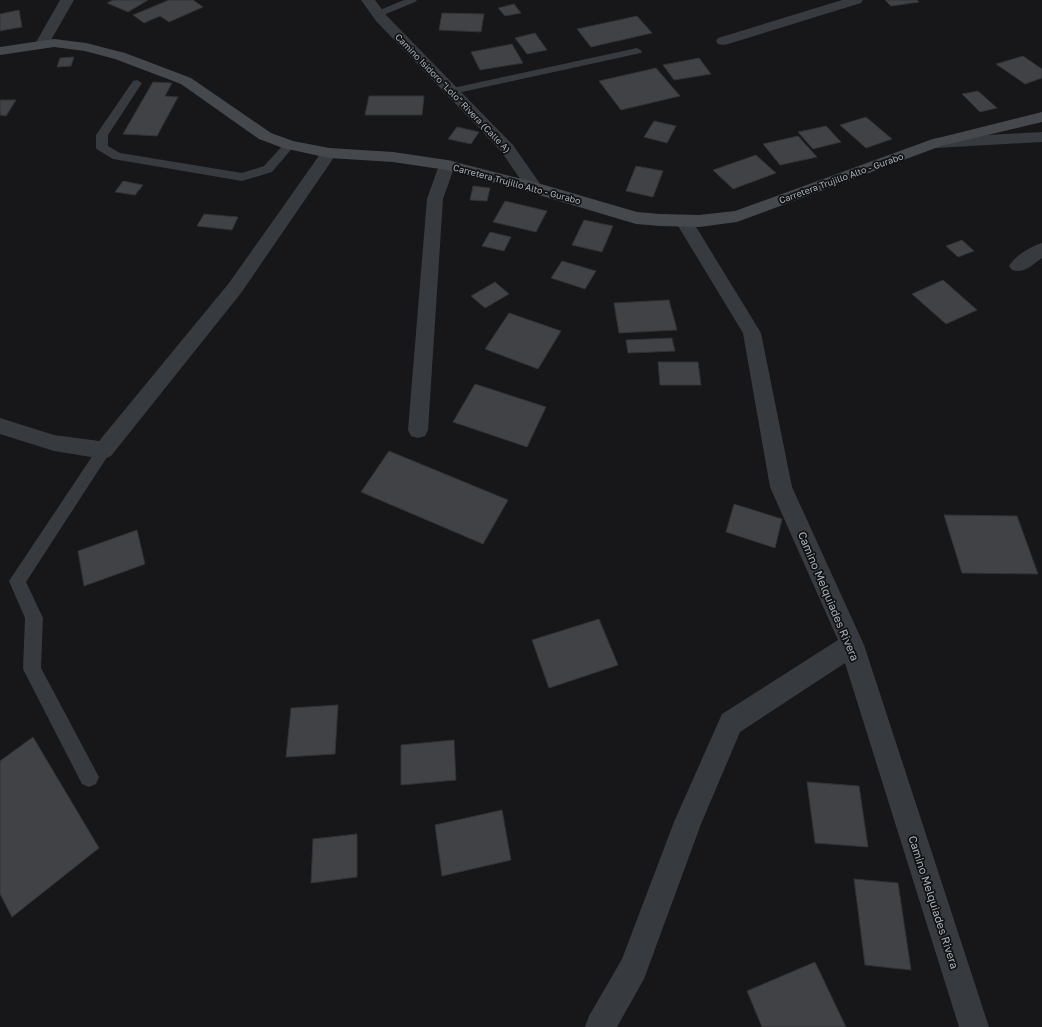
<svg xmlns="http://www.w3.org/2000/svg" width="1042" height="1027" viewBox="0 0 1042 1027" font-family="'Golos Text',sans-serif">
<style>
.building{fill:#414246;stroke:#313235}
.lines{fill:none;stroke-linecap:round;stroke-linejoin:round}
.service{fill:#373a3e;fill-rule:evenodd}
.minor{fill:#373a3e;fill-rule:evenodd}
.secondary{fill:#45494e;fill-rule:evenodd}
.labels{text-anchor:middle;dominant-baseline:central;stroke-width:3.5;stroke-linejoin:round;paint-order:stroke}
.far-street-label{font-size:9px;fill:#a8b1ba;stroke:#121214}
.street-label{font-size:11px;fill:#a8b1ba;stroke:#121214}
</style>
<rect width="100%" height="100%" fill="#171719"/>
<g class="building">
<path d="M 113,0 L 148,0 L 128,12 L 107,3 Z"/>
<path d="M 169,0 L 193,0 L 203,7 L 169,22 L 160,16 L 144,23 L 133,15 Z"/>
<path d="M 885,0 L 917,0 L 919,2 L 891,6 Z"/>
<path d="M 514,4 L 521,13 L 505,16 L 498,8 Z"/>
<path d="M 19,10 L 22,27 L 0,31 L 0,14 Z"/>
<path d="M 442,13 L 484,14 L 481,32 L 439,30 Z"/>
<path d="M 637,16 L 652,33 L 591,47 L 577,29 Z"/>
<path d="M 535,33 L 547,50 L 527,54 L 515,38 Z"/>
<path d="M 512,44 L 523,63 L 480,70 L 471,52 Z"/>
<path d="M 1023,56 L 1042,69 L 1042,78 L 1025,84 L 996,64 Z"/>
<path d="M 74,57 L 71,66 L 57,67 L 60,58 Z"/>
<path d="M 699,58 L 711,74 L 674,80 L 663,65 Z"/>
<path d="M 656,68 L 680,96 L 621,110 L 599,81 Z"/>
<path d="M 153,82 L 172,83 L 165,96 L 178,97 L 157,136 L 123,134 Z"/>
<path d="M 978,91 L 997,108 L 980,112 L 962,94 Z"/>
<path d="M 369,96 L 424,96 L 422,115 L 365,115 Z"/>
<path d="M 0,100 L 16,100 L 6,116 L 0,115 Z"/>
<path d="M 866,117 L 892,139 L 866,148 L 840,125 Z"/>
<path d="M 654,121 L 676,126 L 667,143 L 644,137 Z"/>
<path d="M 826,126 L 841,142 L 813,149 L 798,132 Z"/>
<path d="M 457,127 L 479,132 L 471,144 L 448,139 Z"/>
<path d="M 798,136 L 817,157 L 780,165 L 763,144 Z"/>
<path d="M 756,155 L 776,173 L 733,189 L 713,170 Z"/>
<path d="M 636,166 L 663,171 L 653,197 L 626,191 Z"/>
<path d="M 123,181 L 143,185 L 135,195 L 115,192 Z"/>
<path d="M 473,186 L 490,188 L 487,201 L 470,200 Z"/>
<path d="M 505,201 L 547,211 L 536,232 L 493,222 Z"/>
<path d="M 204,214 L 238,217 L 232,230 L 197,226 Z"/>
<path d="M 584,220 L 613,226 L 602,252 L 572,245 Z"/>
<path d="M 490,232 L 511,237 L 504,251 L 482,246 Z"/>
<path d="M 962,240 L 974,251 L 958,257 L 946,246 Z"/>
<path d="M 562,261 L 596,271 L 585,289 L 551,278 Z"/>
<path d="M 943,280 L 977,310 L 946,324 L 912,294 Z"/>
<path d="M 495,282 L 509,294 L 485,308 L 471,296 Z"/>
<path d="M 669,300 L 677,330 L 619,333 L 614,303 Z"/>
<path d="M 509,313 L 561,331 L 538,369 L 485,349 Z"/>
<path d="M 672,338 L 675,351 L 628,353 L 626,340 Z"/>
<path d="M 658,362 L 698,362 L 701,385 L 660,385 Z"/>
<path d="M 475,384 L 546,407 L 527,447 L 453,422 Z"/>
<path d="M 389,451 L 508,500 L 483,544 L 361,492 Z"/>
<path d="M 734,504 L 782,519 L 775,548 L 726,532 Z"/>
<path d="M 944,515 L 1017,516 L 1038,574 L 962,573 Z"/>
<path d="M 137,530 L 145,564 L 84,586 L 78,551 Z"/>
<path d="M 599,619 L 618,665 L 549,688 L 532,640 Z"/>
<path d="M 338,705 L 335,754 L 286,757 L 291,708 Z"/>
<path d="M 33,737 L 99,848 L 12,917 L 0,894 L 0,761 Z"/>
<path d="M 454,740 L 456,780 L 401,785 L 401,745 Z"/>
<path d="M 807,782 L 859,786 L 868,847 L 815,843 Z"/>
<path d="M 502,810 L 511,860 L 442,876 L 435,825 Z"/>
<path d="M 357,834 L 357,877 L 311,883 L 313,839 Z"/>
<path d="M 854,879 L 898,883 L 911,970 L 865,965 Z"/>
<path d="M 815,962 L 846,1027 L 762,1027 L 747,991 Z"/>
</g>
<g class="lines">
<g class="service">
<path d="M 404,0 L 417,0 L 415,2 L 381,16 L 378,17 L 373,14 L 375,12 Z"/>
<path d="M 637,48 L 642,51 L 641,53 L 453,94 L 448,91 L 453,88 Z"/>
<path d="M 137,80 L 142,83 L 108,135 L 108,146 L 120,153 L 242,173 L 264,166 L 285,143 L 293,143 L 295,145 L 272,172 L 242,181 L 113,159 L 98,150 L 96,148 L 96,135 L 133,81 Z"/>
<path d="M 104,444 L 109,446 L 112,450 L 109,454 L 26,582 L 43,618 L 41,668 L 99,777 L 96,784 L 89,787 L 82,784 L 23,669 L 25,618 L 9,581 L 99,446 Z"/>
</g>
<g class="minor">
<path d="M 60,0 L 74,0 L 47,47 L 42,48 L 37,47 L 35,44 Z"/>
<path d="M 361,0 L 375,0 L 386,15 L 513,145 L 543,188 L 541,192 L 535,193 L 529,192 L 501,151 L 376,21 Z"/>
<path d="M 842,0 L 863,0 L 861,3 L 728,44 L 723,45 L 718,44 L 716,41 L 718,38 Z"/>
<path d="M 1042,132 L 1042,142 L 936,148 L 930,146 L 928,143 L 930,140 L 936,138 Z"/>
<path d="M 329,148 L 335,150 L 337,153 L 241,293 L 111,456 L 104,459 L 54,451 L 0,434 L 0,418 L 54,435 L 99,441 L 229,283 L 323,150 Z"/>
<path d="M 447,160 L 453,161 L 455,165 L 443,199 L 428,430 L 425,436 L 418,438 L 411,436 L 408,430 L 427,199 L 439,165 L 441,161 Z"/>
<path d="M 684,215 L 690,217 L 761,333 L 792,487 L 864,645 L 989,1027 L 959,1027 L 845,663 L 740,732 L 701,824 L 644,979 L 617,1027 L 585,1027 L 589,1016 L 622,959 L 674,822 L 722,714 L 838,640 L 770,487 L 743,333 L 675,221 L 678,217 Z"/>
<path d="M 1042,243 L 1042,258 C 1032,265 1024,274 1012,270 L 1009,266 C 1015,256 1031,246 1042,243 Z"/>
</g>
<path class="secondary" d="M 54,39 L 86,43 L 125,53 L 191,78 L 271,133 L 293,141 L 329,148 L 393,152 L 447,160 L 541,184 L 637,212 L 660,214 L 699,215 L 735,211 L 930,140 L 1042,112 L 1042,122 L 941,146 L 737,222 L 699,227 L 660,226 L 636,224 L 529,192 L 447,170 L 393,162 L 329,158 L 283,148 L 259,139 L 181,84 L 115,59 L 85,51 L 54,47 L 0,55 L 0,47 Z"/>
</g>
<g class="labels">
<g class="far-street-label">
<text transform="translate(453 93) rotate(46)">Camino Isidoro "Lolo" Rivera (Calle A)</text>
<text transform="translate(841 178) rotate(-20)">Carretera Trujillo Alto - Gurabo</text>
<text transform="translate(517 184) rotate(15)">Carretera Trujillo Alto - Gurabo</text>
</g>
<g class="street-label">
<text transform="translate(829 596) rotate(67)">Camino Melquiades Rivera</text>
<text transform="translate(934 902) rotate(72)">Camino Melquiades Rivera</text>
</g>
</g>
</svg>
